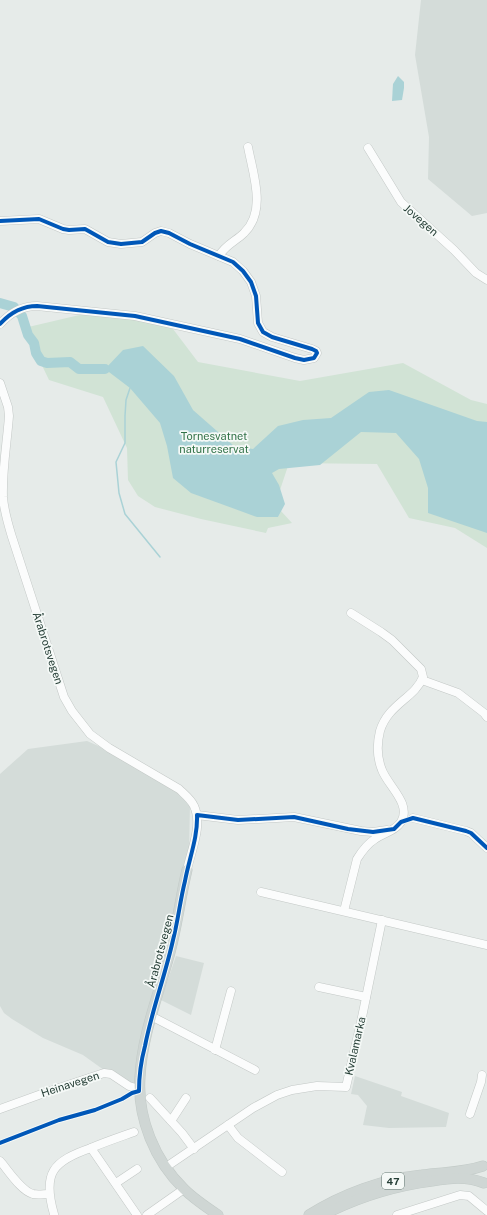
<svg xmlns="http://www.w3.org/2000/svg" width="487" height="1215" viewBox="0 0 487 1215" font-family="'Public Sans',sans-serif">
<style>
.built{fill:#d4dcd9}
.green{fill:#d1e3d5}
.water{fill:#aad2d6}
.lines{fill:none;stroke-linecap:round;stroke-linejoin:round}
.stream{stroke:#aad2d6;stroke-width:1.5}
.river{stroke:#aad2d6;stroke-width:10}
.minor-casing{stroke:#c3c8c6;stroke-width:9}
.major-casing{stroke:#c2cac7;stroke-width:11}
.minor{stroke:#fbfcfc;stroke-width:8}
.major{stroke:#cfd6d4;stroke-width:10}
.cycleway-casing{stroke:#f5f9f7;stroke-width:6}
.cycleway{stroke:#0057b8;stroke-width:4}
.labels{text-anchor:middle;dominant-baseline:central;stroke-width:3.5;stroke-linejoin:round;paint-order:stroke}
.shield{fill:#f5f9f7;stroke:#637670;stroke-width:1}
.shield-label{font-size:10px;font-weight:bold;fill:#253e36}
.street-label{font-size:11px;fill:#253e36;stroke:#f5f9f7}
.park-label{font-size:11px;fill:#317247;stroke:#f5f9f7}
</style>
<rect width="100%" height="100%" fill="#e6ebe9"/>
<g class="built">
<path d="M 421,0 L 487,0 L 487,213 L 472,216 L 428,179 L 429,137 L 415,55 Z"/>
<path d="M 87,741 L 128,759 L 162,778 L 190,804 L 189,855 L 148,1012 L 142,1078 L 129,1088 L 83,1055 L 43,1038 L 12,1019 L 4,1013 L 0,1006 L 0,774 L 28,749 Z"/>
<path d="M 176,956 L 204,963 L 191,1015 L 161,1000 Z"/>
<path d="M 355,1076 L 402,1092 L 401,1096 L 449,1113 L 446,1127 L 389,1128 L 363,1125 L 367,1106 L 358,1095 L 351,1094 Z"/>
</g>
<path class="green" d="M 88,313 L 132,317 L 173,329 L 198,362 L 300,381 L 403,363 L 471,400 L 487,404 L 487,548 L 455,528 L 409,518 L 377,464 L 289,463 L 271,517 L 278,517 L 281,511 L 292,523 L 268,528 L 266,533 L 201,519 L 155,507 L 138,496 L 128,480 L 127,448 L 103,397 L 49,380 L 24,328 Z"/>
<g class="water">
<path d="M 398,76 L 404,82 L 404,88 L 402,100 L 392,101 L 393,84 Z"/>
<path d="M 143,346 L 174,376 L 193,410 L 234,446 L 253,449 L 278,426 L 303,420 L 331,418 L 369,392 L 389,390 L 477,421 L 487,422 L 487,533 L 428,513 L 428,488 L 419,459 L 396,433 L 361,432 L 320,465 L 279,469 L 272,473 L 279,485 L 285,504 L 278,517 L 257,517 L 191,493 L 173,478 L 167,446 L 160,423 L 130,388 L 105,369 L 123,350 Z"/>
</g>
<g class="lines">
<path class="stream" d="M 130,388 L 126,400 L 125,416 L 125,443 L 116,462 L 119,493 L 125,514 L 160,557"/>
<path class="river" d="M 0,303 L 14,307 L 22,316 L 28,335 L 34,343 L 36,353 L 41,361 L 47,363 L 70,362 L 79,369 L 105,369"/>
<g class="minor-casing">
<g id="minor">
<path d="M 368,148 L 401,202 L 454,250 L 476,273 L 487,280"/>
<path d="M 0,221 L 39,219 L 63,229 L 69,230 L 85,229 L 108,242 L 121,244 L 142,242 L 155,233 L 161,231 L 169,233 L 190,244 L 233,262 L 243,271 L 251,282 L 256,296 L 258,323 L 263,332 L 272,337 L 312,349 L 316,351 L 317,353 L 314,358 L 304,360 L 295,358 L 240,339 L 135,316 L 37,306 C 22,306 10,313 0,324"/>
<path d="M 219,256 C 225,245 236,241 244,233 C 267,211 253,174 248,147"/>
<path d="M 0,383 L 8,407 L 9,416 C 7,443 2,470 3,497 C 4,511 8,524 12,537 L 64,697 L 72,711 L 90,734 L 109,748 L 179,789 C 184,794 191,799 194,806 C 203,825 191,851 187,870"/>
<path d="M 422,680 L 458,693 L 484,713 L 487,717"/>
<path d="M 197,815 L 238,820 L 294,817 L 361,831 L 373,832 L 387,830"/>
<path d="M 413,818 L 466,831 L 471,833 L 487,848"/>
<path d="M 261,892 L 487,945"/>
<path d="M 344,911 L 357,859 C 362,851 367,844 375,839 C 384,833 395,831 401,822 C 412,804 388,786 382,770 C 377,758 377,743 380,731 C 388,704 415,698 423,677 L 421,669 L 392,640 L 381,632 L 351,613"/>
<path d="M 319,987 L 366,997"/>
<path d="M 151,1016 L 255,1070"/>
<path d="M 215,1050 L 231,991"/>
<path d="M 150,1098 L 182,1133 L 194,1149"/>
<path d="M 0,1109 L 47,1092 L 104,1073 L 111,1074 L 129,1086 L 139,1089"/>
<path d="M 470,1114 L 481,1082 L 482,1075"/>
<path d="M 171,1121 L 186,1098"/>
<path d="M 228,1125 L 238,1138 L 282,1172"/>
<path d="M 91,1148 L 137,1215"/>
<path d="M 0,1161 C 8,1170 21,1191 33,1194 C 38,1195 44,1194 49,1194"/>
<path d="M 166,1167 L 253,1108 L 277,1095 L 292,1090 L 317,1086 L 346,1087 L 361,1022 L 382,920"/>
<path d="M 116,1183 L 137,1169"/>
<path d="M 54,1214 C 42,1173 53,1161 91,1148 C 105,1142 120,1137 134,1132"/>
<path d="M 147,1215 L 184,1189"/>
<path d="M 397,1215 L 460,1195 L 469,1196 L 487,1211"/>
</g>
</g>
<g class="major-casing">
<g id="major">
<path d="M 187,870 C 180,899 177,928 169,956 C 158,996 142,1036 140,1077 C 137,1118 155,1161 184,1189 C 194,1199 206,1207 218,1215"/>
<path d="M 309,1215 C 342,1194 383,1179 422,1175 C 442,1172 463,1173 483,1166"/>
<path d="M 323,1215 C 358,1197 393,1186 432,1181 C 450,1178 466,1176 484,1183"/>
</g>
</g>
<use href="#minor" class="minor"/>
<use href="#major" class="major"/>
<g class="cycleway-casing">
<g id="cycleway">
<path d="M 0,221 L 39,219 L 63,229 L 69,230 L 85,229 L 108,242 L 121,244 L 142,242 L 155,233 L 161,231 L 169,233 L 190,244 L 233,262 L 243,271 L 251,282 L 256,296 L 258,323 L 263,332 L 272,337 L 312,349 L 316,351 L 317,353 L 314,358 L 304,360 L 295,358 L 240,339 L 135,316 L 37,306 C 22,306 10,313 0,324"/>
<path d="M 0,1143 L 59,1120 L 95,1110 L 122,1099 L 132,1093 L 139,1091 C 139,1076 141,1061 145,1046 C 152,1010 165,976 173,940 C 178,921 180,901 185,881 C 189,859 198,837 197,815 L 238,820 L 294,817 L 348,829 L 373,832 L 394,829 L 401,822 L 413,818 L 466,831 L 471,833 L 487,848"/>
</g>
</g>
<use href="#cycleway" class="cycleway"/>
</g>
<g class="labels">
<rect class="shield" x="382" y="1173" width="22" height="16" rx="3"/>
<g class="shield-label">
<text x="393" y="1181">47</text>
</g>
<g class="street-label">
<text transform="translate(421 220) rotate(41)">Jovegen</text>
<text transform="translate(48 648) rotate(72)">Årabrotsvegen</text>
<text transform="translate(160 951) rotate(-75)">Årabrotsvegen</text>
<text transform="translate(355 1046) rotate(-77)">Kvalamarka</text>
<text transform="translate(70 1084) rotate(-18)">Heinavegen</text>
</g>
<g class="park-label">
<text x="214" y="436">Tornesvatnet<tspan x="214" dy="13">naturreservat</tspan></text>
</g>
</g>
</svg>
